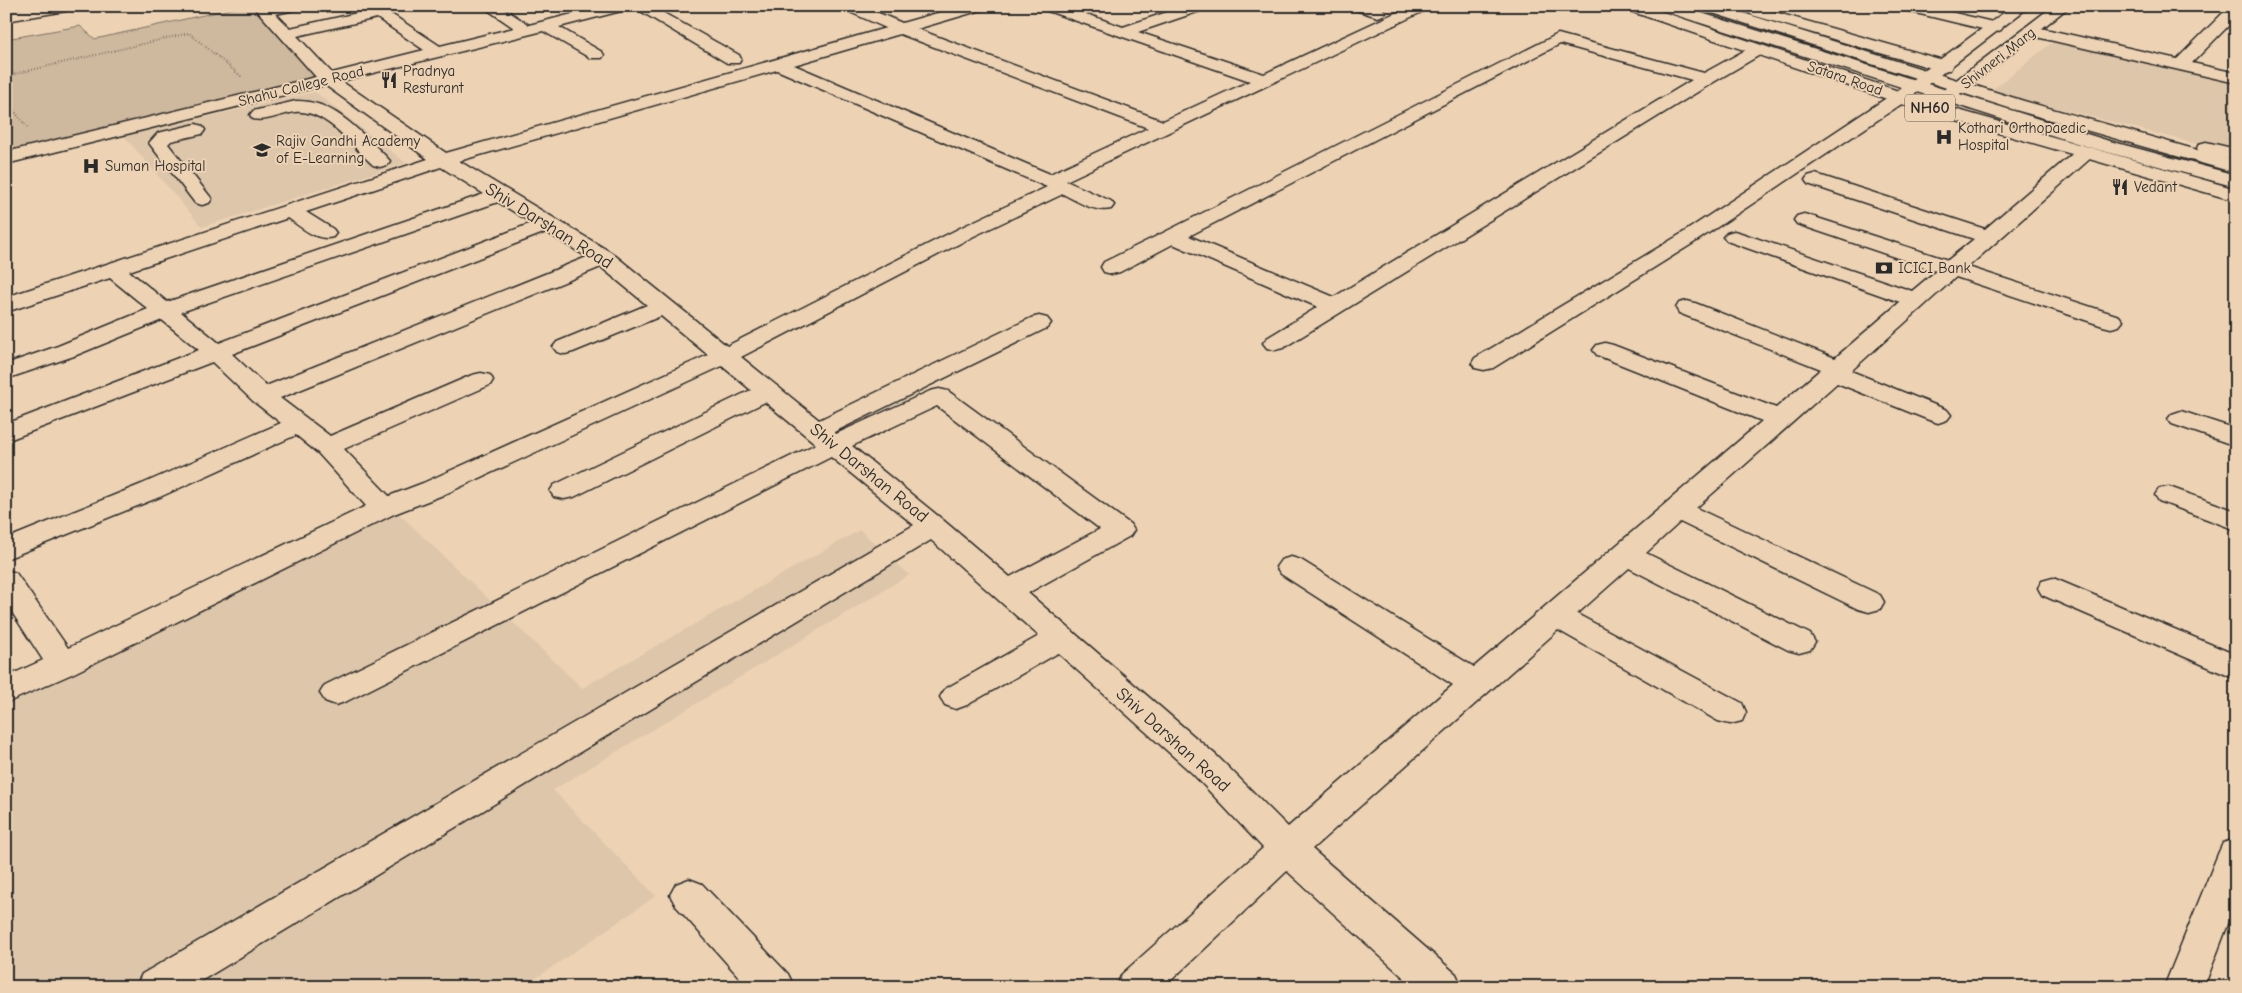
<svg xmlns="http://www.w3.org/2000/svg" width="2242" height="993" viewBox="0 0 2242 993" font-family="'Comic Neue',sans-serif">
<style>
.built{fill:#dec6aa}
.green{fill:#ceb89e;stroke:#7c7264}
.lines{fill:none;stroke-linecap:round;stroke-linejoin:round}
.minor-casing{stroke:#2b2b2b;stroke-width:3}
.major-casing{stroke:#2b2b2b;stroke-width:3}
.highway-casing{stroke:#2b2b2b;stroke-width:3}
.path{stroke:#2b2b2b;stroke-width:2;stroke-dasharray:0.5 2.5;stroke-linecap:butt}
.minor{fill:#edd3b4;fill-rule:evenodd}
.major{fill:#edd3b4;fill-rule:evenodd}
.highway{fill:#edd3b4;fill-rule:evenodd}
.labels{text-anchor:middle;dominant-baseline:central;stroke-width:4;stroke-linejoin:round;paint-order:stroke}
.far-street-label{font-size:15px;fill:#2b2b2b;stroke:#edd3b4}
.far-poi-label{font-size:15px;fill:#2b2b2b;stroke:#edd3b4;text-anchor:start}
.shield{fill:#edd3b4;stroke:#655d54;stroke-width:1}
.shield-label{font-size:16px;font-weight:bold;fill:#2b2b2b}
.street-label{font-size:18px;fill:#2b2b2b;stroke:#edd3b4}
</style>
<rect width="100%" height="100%" fill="#edd3b4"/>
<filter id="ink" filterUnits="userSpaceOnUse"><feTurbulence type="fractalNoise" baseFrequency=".02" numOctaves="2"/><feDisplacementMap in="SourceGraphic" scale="10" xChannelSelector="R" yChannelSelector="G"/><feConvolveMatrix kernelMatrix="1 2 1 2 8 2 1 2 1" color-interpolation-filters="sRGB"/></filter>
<g filter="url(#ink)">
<g class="built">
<path d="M 2054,41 L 2236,84 L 2236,154 L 1991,91 Z"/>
<path d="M 315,92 L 406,163 L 202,227 L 124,136 Z"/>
<path d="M 395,510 L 582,688 L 860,530 L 909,575 L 553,790 L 656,896 L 523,987 L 6,987 L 6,691 Z"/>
</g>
<path class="green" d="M 244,6 L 260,6 L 329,80 L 6,157 L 6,39 L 80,26 L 95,39 Z"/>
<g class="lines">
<g class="minor-casing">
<g id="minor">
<path d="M 37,6 L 73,6 L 66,11 L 6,21 L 6,11 Z"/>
<path d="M 253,6 L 301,6 L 299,9 L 276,14 L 290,28 L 380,8 L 385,10 L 440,46 L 514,28 L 482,6 L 500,6 L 529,25 L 604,6 L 631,6 L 629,9 L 559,27 L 602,52 L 604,55 L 602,58 L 590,58 L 543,31 L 341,81 L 446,153 L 886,28 L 843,9 L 841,6 L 862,6 L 902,23 L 962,6 L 987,6 L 985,9 L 917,29 L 1163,121 L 1250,81 L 1042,9 L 1040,6 L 1063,6 L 1123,27 L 1185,6 L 1208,6 L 1206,9 L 1138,32 L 1264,74 L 1410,6 L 1430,6 L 1428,9 L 1066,181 L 1111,201 L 1114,205 L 1111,209 C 1095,213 1077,201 1063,194 L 976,235 L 741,357 L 819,420 L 1031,318 L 1039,316 L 1047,318 L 1051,323 L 1047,328 L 834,432 L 836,434 L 930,391 L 939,389 L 948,391 L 1130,524 L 1134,530 L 1130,536 L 1028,593 L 1217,756 L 1288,827 L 1453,685 L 1281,574 L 1276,567 L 1281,560 L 1291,557 L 1301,560 L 1474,667 L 1762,421 L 1597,355 L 1593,350 L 1597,345 L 1605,343 L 1613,345 L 1776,408 L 1821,369 L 1679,313 L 1676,308 L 1679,303 L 1687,301 L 1695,303 L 1835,358 L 1900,302 L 1727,241 L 1723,237 L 1727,233 L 1734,231 L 1741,233 L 1912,291 L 1936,271 L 1797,224 L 1794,220 L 1797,216 L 1804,214 L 1811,216 L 1948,260 L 1974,239 L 1808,184 L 1805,180 L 1808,176 L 1815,174 L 1822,176 L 1985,229 L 2078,149 L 2085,147 L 2092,149 L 2094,153 L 2092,157 L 1968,267 L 2119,316 L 2123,321 L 2119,326 L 2111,328 L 2103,326 L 1956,277 L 1851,371 L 1947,410 L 1951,415 L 1947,420 L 1938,423 L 1929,420 L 1837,383 L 1696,508 L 1880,595 L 1884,602 L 1880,609 L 1869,612 L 1858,609 L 1680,522 L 1646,553 L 1810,634 L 1815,642 L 1810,650 L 1799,653 L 1788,650 L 1629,568 L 1577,614 L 1742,703 L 1746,712 L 1742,721 L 1730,724 L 1718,721 L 1558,630 L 1312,849 L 1456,974 L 1462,987 L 1414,987 L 1287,871 L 1164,987 L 1116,987 L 1122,974 L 1263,848 L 1193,774 L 1058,653 L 967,705 L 956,709 L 945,705 L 940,697 L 945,689 L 1039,636 L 931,540 L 191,987 L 136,987 L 142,974 L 914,525 L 831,457 L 347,701 L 336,705 L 325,701 L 320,693 L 325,685 L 816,444 L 765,402 L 574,497 L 564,499 L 554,497 L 550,491 L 554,485 L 751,390 L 722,366 L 443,495 L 394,514 L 74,673 L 6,703 L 6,677 L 43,660 L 6,603 L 6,570 L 16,573 L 68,648 L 366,506 L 318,453 L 296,435 L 162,496 L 6,559 L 6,539 L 142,484 L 281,423 L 253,401 L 212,362 L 6,441 L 6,424 L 199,350 L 162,320 L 74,356 L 6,379 L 6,364 L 58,346 L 148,309 L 110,278 L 6,312 L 6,297 L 428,159 L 325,85 L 6,164 L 6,152 L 316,77 ZM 377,18 L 424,50 L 332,73 L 297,36 ZM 900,34 L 1148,128 L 1050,174 L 794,65 ZM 777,70 L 1047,187 L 962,227 L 727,346 L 612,253 L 459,161 ZM 441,167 L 484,194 L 167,302 L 129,271 L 288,218 C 301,227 317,242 333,237 L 336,233 L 333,229 L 306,212 ZM 498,202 L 532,223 L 219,343 L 181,312 ZM 546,232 L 587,257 L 266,386 L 232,354 ZM 601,267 L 647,305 L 557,342 L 553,347 L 557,352 L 565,354 L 573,352 L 661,316 L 708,355 L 423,483 L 389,496 L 344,449 L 490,385 L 493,380 L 490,375 L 481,373 L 472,375 L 330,436 L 280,398 ZM 937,406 L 1100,529 L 1010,577 L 943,520 L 852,446 Z"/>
<path d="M 632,6 L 651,6 L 739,55 L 741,59 L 739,63 L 727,63 Z"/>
<path d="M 1350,6 C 1360,6 1379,3 1386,12 L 1383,15 L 1378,17 L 1352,9 Z"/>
<path d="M 1655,6 L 1679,6 L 2106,140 L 2236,175 L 2236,187 L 2092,148 L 1657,9 Z"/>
<path d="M 1897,6 L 1925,6 L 2001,24 L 2003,27 L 2001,30 L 1995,32 L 1899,9 Z"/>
<path d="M 2230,6 L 2236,6 L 2236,18 L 2192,63 L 2236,73 L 2236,83 L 2032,36 L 2026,34 L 2024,31 L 2026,28 L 2032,26 L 2177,59 Z"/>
<path d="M 1757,7 L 1950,62 L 1952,66 L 1950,70 L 1938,70 L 1752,15 L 1749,12 L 1752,9 Z"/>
<path d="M 1558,34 L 1704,73 L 1753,46 L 1765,46 L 1767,49 L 1765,52 L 1712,83 L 1283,348 L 1275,350 L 1267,348 L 1263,343 L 1267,338 L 1318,307 L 1173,244 L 1120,272 L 1112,274 L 1104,272 L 1101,267 L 1104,262 L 1165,232 ZM 1560,44 L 1692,80 L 1334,297 L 1189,236 Z"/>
<path d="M 1900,92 L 1906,93 L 1909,97 L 1906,101 L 1695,242 L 1493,368 L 1484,370 L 1475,368 L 1472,363 L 1475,358 L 1681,234 L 1894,93 Z"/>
<path d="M 296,101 C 327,100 349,121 370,141 C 377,148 384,154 390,161 L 387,165 L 380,167 L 373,165 C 352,146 326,109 295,112 C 281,114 266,122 253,119 L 250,115 L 253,111 Z"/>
<path d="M 196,124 L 202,126 L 205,130 L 202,134 L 171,141 L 168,144 L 212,199 L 209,203 L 202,205 L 195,203 L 149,143 L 158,133 Z"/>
<path d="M 2206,142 L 2236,149 L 2236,161 L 2199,152 L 2197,148 L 2199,144 Z"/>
<path d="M 2181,411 L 2236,429 L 2236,446 L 2172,424 L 2168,419 L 2172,414 Z"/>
<path d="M 2169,487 L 2236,511 L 2236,530 L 2159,501 L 2155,495 L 2159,489 Z"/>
<path d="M 2053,578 L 2236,655 L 2236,679 L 2042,595 L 2038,588 L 2042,581 Z"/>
<path d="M 2236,839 L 2236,903 L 2204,987 L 2164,987 L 2218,854 L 2223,843 Z"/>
<path d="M 689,879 L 702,884 L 788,974 L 794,987 L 748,987 L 676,906 L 670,895 L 676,884 Z"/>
</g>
</g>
<g class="major-casing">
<g id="major">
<path d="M 2013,6 L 2030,6 L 1906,101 L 1894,101 L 1891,97 L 1894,93 Z"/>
<path d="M 2053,6 L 2070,6 L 1937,112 L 1925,112 L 1922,108 L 1925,104 Z"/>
</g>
</g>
<g class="highway-casing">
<g id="highway">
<path d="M 1622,6 L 1645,6 L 1937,104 L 2236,189 L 2236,201 L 1925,112 L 1624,9 Z"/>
<path d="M 1698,6 L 1721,6 L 2024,101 L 2236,161 L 2236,173 L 2012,109 L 1700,9 Z"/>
</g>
</g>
<g class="path">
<path d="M 6,76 L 189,33 L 242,77"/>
<path d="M 6,101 L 28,128"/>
</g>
<use href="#minor" class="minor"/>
<use href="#major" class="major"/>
<use href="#highway" class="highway"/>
</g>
</g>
<defs>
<g id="restaurant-bare" transform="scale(1.35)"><path d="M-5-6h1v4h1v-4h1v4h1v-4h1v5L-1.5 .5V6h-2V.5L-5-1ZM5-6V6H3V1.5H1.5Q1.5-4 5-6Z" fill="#2b2b2b" stroke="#edd3b4" stroke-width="2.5" paint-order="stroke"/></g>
<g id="hospital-bare" transform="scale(1.35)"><path d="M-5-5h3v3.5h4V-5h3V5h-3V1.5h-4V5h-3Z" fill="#2b2b2b" stroke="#edd3b4" stroke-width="2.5" paint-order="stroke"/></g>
<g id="university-bare" transform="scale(1.35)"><path d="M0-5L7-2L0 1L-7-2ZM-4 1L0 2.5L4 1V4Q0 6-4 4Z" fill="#2b2b2b" stroke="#edd3b4" stroke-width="2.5" paint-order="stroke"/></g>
<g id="bank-bare" transform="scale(1.35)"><path d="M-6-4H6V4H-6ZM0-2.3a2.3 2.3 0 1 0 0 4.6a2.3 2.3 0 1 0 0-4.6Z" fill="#2b2b2b" stroke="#edd3b4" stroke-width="2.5" paint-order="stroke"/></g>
</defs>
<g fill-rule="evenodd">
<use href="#restaurant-bare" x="389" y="80"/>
<use href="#hospital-bare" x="1944" y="137"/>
<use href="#university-bare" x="262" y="150"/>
<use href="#hospital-bare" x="91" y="166"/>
<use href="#restaurant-bare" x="2120" y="187"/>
<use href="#bank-bare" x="1884" y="268"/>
</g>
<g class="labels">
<g class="far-street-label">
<text transform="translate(1998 58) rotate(-38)">Shivneri Marg</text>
<text transform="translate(1845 78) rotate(19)">Satara Road</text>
<text transform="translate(301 86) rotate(-14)">Shahu College Road</text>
</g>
<g class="far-poi-label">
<text x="403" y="71">Pradnya<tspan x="403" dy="17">Resturant</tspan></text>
<text x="1958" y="128">Kothari Orthopaedic<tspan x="1958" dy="17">Hospital</tspan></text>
<text x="276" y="141">Rajiv Gandhi Academy<tspan x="276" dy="17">of E-Learning</tspan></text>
<text x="105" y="166">Suman Hospital</text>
<text x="2134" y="187">Vedant</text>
<text x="1898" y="268">ICICI Bank</text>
</g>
<rect class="shield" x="1905" y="94.5" width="50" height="27" rx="4"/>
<g class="shield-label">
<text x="1930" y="108">NH60</text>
</g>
<g class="street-label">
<text transform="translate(549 226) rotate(32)">Shiv Darshan Road</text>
<text transform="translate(869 473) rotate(39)">Shiv Darshan Road</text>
<text transform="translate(1173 740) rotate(42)">Shiv Darshan Road</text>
</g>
</g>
<rect width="2242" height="993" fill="none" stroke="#edd3b4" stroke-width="25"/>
<rect x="12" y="12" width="2217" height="968" fill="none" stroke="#2b2b2b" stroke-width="2" filter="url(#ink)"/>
</svg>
